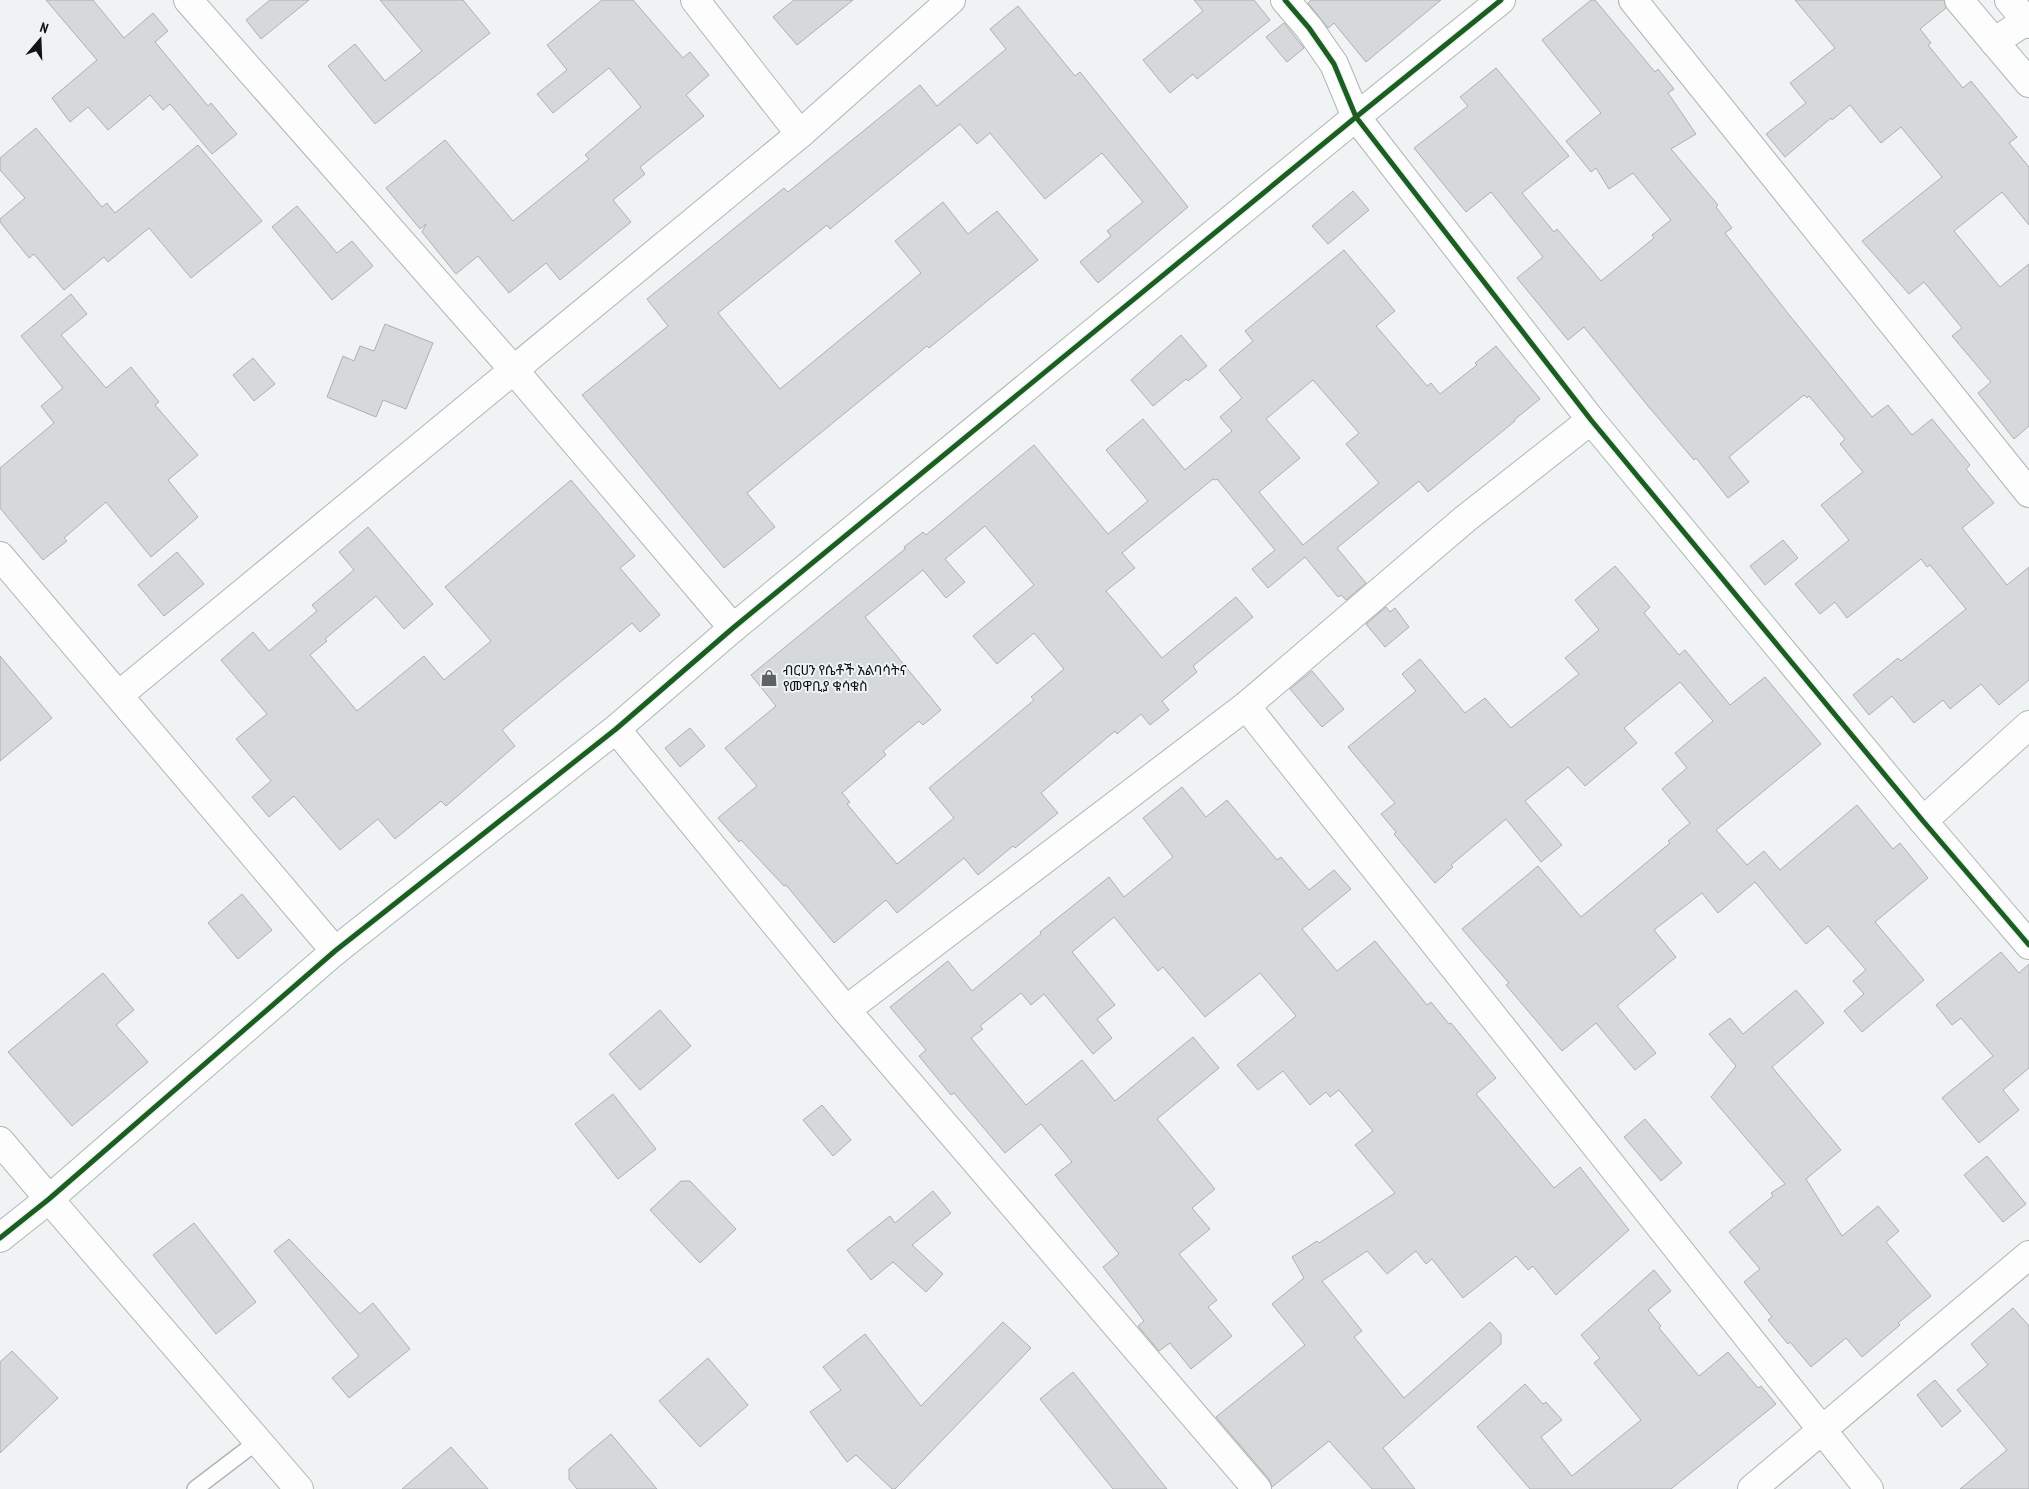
<svg xmlns="http://www.w3.org/2000/svg" width="2029" height="1489" viewBox="0 0 2029 1489" font-family="'PT Sans Narrow','Noto Sans Ethiopic',sans-serif">
<style>
.building{fill:#d6d9d9;stroke:#aeb0b0;fill-rule:evenodd}
.lines{fill:none;stroke-linecap:round;stroke-linejoin:round}
.lane-casing{stroke:#b1b4b5;stroke-width:18}
.street-casing{stroke:#b1b4b5;stroke-width:30}
.secondary-casing{stroke:#b1b4b5;stroke-width:30}
.lane{stroke:#fdfdfd;stroke-width:15}
.street{stroke:#fdfdfd;stroke-width:28}
.secondary{stroke:#fdfdfd;stroke-width:28}
.cycleway-casing{stroke:#eef4f5;stroke-width:8}
.cycleway{stroke:#1b5e20;stroke-width:5}
.labels{text-anchor:middle;dominant-baseline:central;stroke-width:4;stroke-linejoin:round;paint-order:stroke}
.poi-label{font-size:14px;fill:#121414;stroke:#eef4f5;text-anchor:start}
</style>
<rect width="100%" height="100%" fill="#eff3f4"/>
<g class="building">
<path d="M 46,0 L 93,0 L 124,38 L 153,13 L 168,31 L 155,42 L 208,106 L 211,103 L 237,134 L 212,154 L 170,104 L 163,110 L 150,95 L 108,130 L 88,107 L 70,122 L 52,98 L 97,60 Z"/>
<path d="M 270,0 L 309,0 L 261,39 L 246,20 Z"/>
<path d="M 380,0 L 463,0 L 490,33 L 375,124 L 328,66 L 355,44 L 385,81 L 422,51 Z"/>
<path d="M 602,0 L 633,0 L 683,58 L 690,52 L 709,75 L 686,95 L 704,116 L 640,167 L 645,174 L 613,200 L 631,222 L 560,280 L 546,263 L 509,293 L 478,256 L 456,274 L 422,232 L 426,224 L 420,229 L 386,188 L 445,140 L 513,221 L 589,159 L 585,155 L 641,107 L 609,68 L 553,113 L 537,94 L 567,70 L 547,45 Z"/>
<path d="M 794,0 L 853,0 L 797,45 L 773,17 Z"/>
<path d="M 1194,0 L 1254,0 L 1270,20 L 1197,79 L 1193,74 L 1170,93 L 1143,60 L 1203,11 Z"/>
<path d="M 1311,0 L 1441,0 L 1366,62 L 1334,23 L 1328,28 L 1308,3 Z"/>
<path d="M 1591,0 L 1595,0 L 1655,72 L 1658,69 L 1674,89 L 1668,93 L 1696,134 L 1671,149 L 1718,205 L 1716,207 L 1732,228 L 1725,233 L 1786,311 L 1872,417 L 1888,405 L 1912,435 L 1932,419 L 1970,465 L 1966,469 L 1994,503 L 1962,528 L 2007,585 L 2029,567 L 2029,680 L 1999,705 L 1981,684 L 1950,709 L 1943,700 L 1914,723 L 1892,696 L 1869,715 L 1853,695 L 1898,658 L 1901,661 L 1966,609 L 1930,565 L 1927,567 L 1921,559 L 1847,618 L 1835,602 L 1820,614 L 1795,584 L 1849,540 L 1821,505 L 1863,472 L 1840,444 L 1845,439 L 1809,396 L 1807,398 L 1804,395 L 1729,457 L 1749,482 L 1728,498 L 1696,458 L 1694,460 L 1648,406 L 1584,327 L 1568,340 L 1517,278 L 1543,257 L 1491,192 L 1466,212 L 1414,148 L 1468,106 L 1460,97 L 1496,68 L 1569,156 L 1522,193 L 1554,232 L 1557,229 L 1601,281 L 1654,238 L 1652,235 L 1671,220 L 1633,173 L 1609,189 L 1596,168 L 1591,172 L 1566,141 L 1601,113 L 1542,40 Z"/>
<path d="M 1795,0 L 1944,0 L 1946,8 L 1920,29 L 1931,43 L 1928,45 L 1963,88 L 1971,81 L 2017,137 L 2009,143 L 2029,167 L 2029,225 L 2002,192 L 1954,231 L 2000,287 L 2029,264 L 2029,426 L 2014,439 L 1978,393 L 1991,382 L 1952,336 L 1962,328 L 1924,282 L 1909,294 L 1862,241 L 1942,177 L 1901,127 L 1881,143 L 1850,105 L 1832,120 L 1831,118 L 1785,157 L 1766,134 L 1806,103 L 1790,83 L 1835,48 Z"/>
<path d="M 1018,6 L 1075,76 L 1080,72 L 1188,207 L 1098,283 L 1080,262 L 1111,236 L 1107,231 L 1143,202 L 1102,153 L 1045,199 L 990,133 L 977,144 L 960,124 L 830,229 L 827,225 L 718,313 L 780,389 L 921,273 L 895,241 L 943,202 L 968,234 L 997,211 L 1038,260 L 929,348 L 927,346 L 747,493 L 775,527 L 724,568 L 582,395 L 668,326 L 647,299 L 784,188 L 788,192 L 920,85 L 937,106 L 1006,49 L 990,29 Z"/>
<path d="M 1284,23 L 1304,48 L 1287,62 L 1266,37 Z"/>
<path d="M 36,128 L 102,207 L 107,203 L 115,213 L 198,145 L 262,221 L 191,278 L 149,228 L 108,262 L 104,257 L 64,290 L 34,254 L 29,258 L 0,222 L 0,219 L 25,198 L 0,170 L 0,158 Z"/>
<path d="M 1353,191 L 1369,210 L 1328,244 L 1312,226 Z"/>
<path d="M 297,206 L 337,253 L 352,241 L 373,266 L 332,300 L 272,227 Z"/>
<path d="M 1344,250 L 1395,311 L 1376,326 L 1427,386 L 1431,383 L 1440,394 L 1477,365 L 1475,363 L 1496,346 L 1540,399 L 1514,420 L 1515,421 L 1428,492 L 1419,481 L 1337,548 L 1366,583 L 1346,600 L 1341,595 L 1338,597 L 1305,557 L 1268,588 L 1252,569 L 1275,550 L 1217,479 L 1215,480 L 1213,479 L 1122,553 L 1135,568 L 1106,591 L 1162,658 L 1236,597 L 1253,617 L 1193,666 L 1197,672 L 1162,701 L 1169,710 L 1150,725 L 1141,714 L 1117,734 L 1115,731 L 1041,793 L 1058,813 L 1015,848 L 1013,846 L 978,875 L 964,858 L 897,913 L 886,900 L 834,943 L 786,885 L 784,886 L 741,840 L 739,842 L 718,818 L 757,786 L 725,748 L 776,706 L 751,675 L 905,549 L 904,547 L 923,532 L 926,535 L 1034,445 L 1108,534 L 1148,501 L 1106,450 L 1143,419 L 1185,470 L 1232,431 L 1220,417 L 1242,398 L 1219,370 L 1253,341 L 1245,331 ZM 1313,380 L 1359,433 L 1346,444 L 1379,483 L 1303,545 L 1259,492 L 1300,458 L 1266,419 ZM 985,526 L 1034,585 L 973,636 L 997,664 L 1034,633 L 1064,669 L 1031,697 L 1034,700 L 929,788 L 954,818 L 897,864 L 847,804 L 850,802 L 842,793 L 886,755 L 883,751 L 919,721 L 923,725 L 941,710 L 865,617 L 923,570 L 946,598 L 965,582 L 945,559 Z"/>
<path d="M 71,294 L 87,314 L 61,335 L 106,388 L 131,367 L 159,402 L 155,405 L 198,455 L 168,480 L 198,517 L 151,557 L 106,502 L 64,538 L 67,541 L 43,560 L 0,508 L 0,468 L 54,423 L 41,406 L 63,388 L 21,336 Z"/>
<path d="M 385,324 L 433,343 L 406,409 L 383,400 L 376,417 L 327,397 L 343,356 L 354,361 L 360,346 L 374,351 Z"/>
<path d="M 1181,335 L 1207,366 L 1188,381 L 1186,379 L 1153,406 L 1131,380 Z"/>
<path d="M 253,358 L 275,384 L 254,401 L 233,375 Z"/>
<path d="M 571,480 L 635,556 L 620,568 L 660,615 L 640,632 L 632,623 L 502,730 L 515,746 L 446,806 L 441,801 L 395,839 L 378,819 L 340,850 L 294,796 L 269,817 L 252,797 L 271,781 L 236,739 L 267,714 L 221,660 L 253,632 L 269,651 L 317,611 L 312,605 L 354,570 L 339,552 L 368,527 L 433,604 L 404,629 L 376,596 L 325,639 L 327,641 L 310,655 L 357,711 L 424,656 L 444,680 L 491,641 L 445,587 Z"/>
<path d="M 1783,540 L 1798,558 L 1765,585 L 1750,566 Z"/>
<path d="M 177,552 L 204,584 L 164,616 L 138,585 Z"/>
<path d="M 1615,566 L 1650,607 L 1644,613 L 1679,655 L 1685,650 L 1730,705 L 1765,677 L 1821,744 L 1716,830 L 1747,865 L 1764,851 L 1780,870 L 1857,805 L 1893,849 L 1900,843 L 1928,878 L 1875,922 L 1924,980 L 1862,1032 L 1844,1011 L 1864,994 L 1853,981 L 1866,970 L 1828,926 L 1806,944 L 1755,882 L 1718,913 L 1702,893 L 1654,930 L 1676,957 L 1617,1006 L 1656,1053 L 1635,1070 L 1596,1023 L 1562,1051 L 1506,985 L 1509,983 L 1462,929 L 1538,866 L 1581,917 L 1670,843 L 1668,841 L 1690,823 L 1662,789 L 1687,768 L 1675,753 L 1713,721 L 1680,682 L 1624,728 L 1637,743 L 1585,786 L 1568,767 L 1525,801 L 1562,845 L 1541,862 L 1506,819 L 1451,865 L 1453,867 L 1435,883 L 1394,834 L 1396,832 L 1381,814 L 1395,803 L 1348,747 L 1416,691 L 1402,674 L 1420,659 L 1465,713 L 1485,698 L 1511,728 L 1579,674 L 1565,658 L 1599,630 L 1575,600 Z"/>
<path d="M 1386,607 L 1390,612 L 1395,608 L 1409,627 L 1385,647 L 1366,624 Z"/>
<path d="M 0,656 L 52,718 L 0,761 Z"/>
<path d="M 1312,671 L 1344,709 L 1322,727 L 1290,689 Z"/>
<path d="M 690,728 L 705,746 L 680,767 L 665,748 Z"/>
<path d="M 1182,787 L 1206,817 L 1227,800 L 1277,860 L 1281,857 L 1309,890 L 1334,870 L 1351,889 L 1302,929 L 1337,971 L 1375,941 L 1427,1005 L 1431,1002 L 1449,1024 L 1451,1023 L 1496,1078 L 1476,1094 L 1554,1188 L 1580,1167 L 1629,1230 L 1556,1295 L 1533,1266 L 1528,1270 L 1516,1256 L 1463,1298 L 1432,1259 L 1426,1264 L 1416,1251 L 1387,1274 L 1367,1251 L 1322,1281 L 1362,1331 L 1354,1337 L 1404,1398 L 1490,1322 L 1501,1334 L 1501,1344 L 1383,1448 L 1415,1489 L 1372,1489 L 1329,1441 L 1272,1487 L 1269,1479 L 1216,1417 L 1305,1345 L 1272,1304 L 1304,1278 L 1292,1257 L 1317,1241 L 1319,1243 L 1395,1193 L 1355,1145 L 1373,1131 L 1339,1090 L 1330,1097 L 1326,1092 L 1310,1105 L 1283,1071 L 1258,1090 L 1237,1065 L 1296,1016 L 1260,973 L 1205,1017 L 1163,967 L 1158,971 L 1114,917 L 1072,952 L 1115,1005 L 1097,1019 L 1112,1038 L 1093,1054 L 1044,994 L 1031,1005 L 1021,993 L 980,1026 L 983,1029 L 971,1038 L 1026,1105 L 1082,1060 L 1115,1101 L 1193,1037 L 1219,1068 L 1157,1119 L 1215,1189 L 1192,1208 L 1210,1229 L 1179,1254 L 1217,1300 L 1208,1307 L 1232,1336 L 1191,1369 L 1170,1343 L 1159,1351 L 1138,1326 L 1144,1321 L 1103,1267 L 1119,1254 L 1055,1175 L 1072,1162 L 1041,1124 L 1005,1153 L 954,1093 L 951,1095 L 919,1056 L 926,1050 L 890,1007 L 948,961 L 972,991 L 1041,934 L 1040,932 L 1109,877 L 1124,897 L 1173,857 L 1143,818 Z"/>
<path d="M 242,894 L 272,930 L 238,959 L 208,923 Z"/>
<path d="M 2001,952 L 2019,973 L 2029,964 L 2029,1068 L 2003,1090 L 2019,1110 L 1979,1143 L 1942,1098 L 1993,1056 L 1961,1018 L 1952,1025 L 1936,1005 Z"/>
<path d="M 103,973 L 134,1010 L 116,1025 L 148,1062 L 72,1126 L 8,1052 Z"/>
<path d="M 1796,990 L 1824,1023 L 1772,1067 L 1841,1150 L 1806,1179 L 1842,1236 L 1878,1206 L 1899,1231 L 1886,1242 L 1931,1296 L 1898,1323 L 1900,1325 L 1862,1357 L 1846,1338 L 1811,1367 L 1790,1342 L 1788,1344 L 1768,1320 L 1772,1317 L 1744,1282 L 1760,1269 L 1729,1232 L 1773,1196 L 1771,1193 L 1785,1184 L 1711,1097 L 1736,1066 L 1709,1034 L 1730,1018 L 1743,1034 Z"/>
<path d="M 660,1010 L 691,1046 L 640,1090 L 609,1054 Z"/>
<path d="M 613,1094 L 656,1149 L 618,1179 L 575,1124 Z"/>
<path d="M 822,1105 L 851,1140 L 833,1156 L 803,1120 Z"/>
<path d="M 1645,1119 L 1682,1163 L 1661,1181 L 1624,1137 Z"/>
<path d="M 1987,1156 L 2026,1204 L 2003,1222 L 1964,1175 Z"/>
<path d="M 681,1181 L 690,1181 L 736,1229 L 700,1263 L 650,1210 Z"/>
<path d="M 933,1191 L 951,1213 L 912,1245 L 943,1274 L 926,1292 L 893,1262 L 871,1280 L 847,1250 L 890,1216 L 895,1223 Z"/>
<path d="M 194,1223 L 256,1302 L 216,1334 L 153,1255 Z"/>
<path d="M 289,1239 L 360,1314 L 373,1303 L 410,1349 L 349,1398 L 332,1378 L 359,1356 L 274,1251 Z"/>
<path d="M 1654,1270 L 1671,1291 L 1648,1310 L 1661,1326 L 1659,1328 L 1699,1376 L 1728,1352 L 1758,1388 L 1761,1386 L 1776,1404 L 1671,1489 L 1530,1489 L 1477,1427 L 1525,1384 L 1543,1404 L 1546,1402 L 1562,1420 L 1541,1437 L 1572,1476 L 1641,1420 L 1594,1363 L 1600,1358 L 1581,1335 Z"/>
<path d="M 2013,1308 L 2029,1326 L 2029,1489 L 1960,1489 L 2007,1450 L 1957,1390 L 1988,1365 L 1971,1344 Z"/>
<path d="M 1003,1322 L 1031,1348 L 895,1489 L 892,1489 L 856,1455 L 847,1462 L 810,1412 L 841,1390 L 823,1367 L 865,1334 L 921,1406 Z"/>
<path d="M 12,1351 L 58,1398 L 0,1453 L 0,1362 Z"/>
<path d="M 708,1358 L 748,1405 L 700,1447 L 659,1401 Z"/>
<path d="M 1073,1372 L 1167,1489 L 1113,1489 L 1040,1399 Z"/>
<path d="M 1935,1380 L 1961,1411 L 1942,1427 L 1917,1395 Z"/>
<path d="M 611,1434 L 657,1489 L 577,1489 L 569,1479 L 569,1469 Z"/>
<path d="M 451,1447 L 488,1489 L 402,1489 Z"/>
</g>
<g class="lines">
<g class="lane-casing">
<path id="lane" d="M 195,1489 L 258,1441"/>
</g>
<g class="street-casing">
<g id="street">
<path d="M 188,0 L 513,369 L 733,628"/>
<path d="M 695,0 L 800,134"/>
<path d="M 1285,0 L 1309,28 L 1334,64 L 1356,117 L 1591,420 L 1923,821 L 2029,945"/>
<path d="M 1633,0 L 2029,493"/>
<path d="M 1994,42 L 2029,19"/>
<path d="M 0,556 L 335,951"/>
<path d="M 119,695 L 800,134 L 951,0"/>
<path d="M 1246,706 L 1869,1489"/>
<path d="M 616,729 L 846,1010 L 1257,1489"/>
<path d="M 1923,821 L 2029,725"/>
<path d="M 846,1010 L 1246,706 L 1465,519 L 1591,420"/>
<path d="M 0,1141 L 49,1199"/>
<path d="M 1752,1489 L 2029,1255"/>
</g>
</g>
<g class="secondary-casing">
<g id="secondary">
<path d="M 1959,0 L 2029,83"/>
<path d="M 2009,0 L 2029,24"/>
<path d="M 49,1199 L 299,1489"/>
<path d="M 0,1238 L 49,1199 L 335,951 L 616,729 L 733,628 L 1356,117 L 1501,0"/>
</g>
</g>
<use href="#lane" class="lane"/>
<use href="#street" class="street"/>
<use href="#secondary" class="secondary"/>
<g class="cycleway-casing">
<g id="cycleway">
<path d="M 1285,0 L 1309,28 L 1334,64 L 1356,117 L 1591,420 L 1923,821 L 2029,945"/>
<path d="M 0,1238 L 49,1199 L 335,951 L 616,729 L 733,628 L 1356,117 L 1501,0"/>
</g>
</g>
<use href="#cycleway" class="cycleway"/>
</g>
<defs>
<g id="shop-bare" transform="scale(1.35)"><path d="M-5-2.5h2.3a2.7 3.5 0 0 1 5.4 0H5L5.5 6h-11ZM-1.5-2.5h3a1.5 2.3 0 0 0-3 0Z" fill="#5f6262" stroke="#eef4f5" stroke-width="2.5" paint-order="stroke"/></g>
</defs>
<g fill-rule="evenodd">
<use href="#shop-bare" x="769" y="678"/>
</g>
<g class="labels">
<g class="poi-label">
<text x="783" y="670">ብርሀን የሴቶች አልባሳትና<tspan x="783" dy="16">የመዋቢያ ቁሳቁስ</tspan></text>
</g>
</g>
<g transform="translate(40 40) rotate(19)" stroke="#eef4f5" stroke-width="4" paint-order="stroke">
<path d="M0-4L9 19L0 12L-9 19Z" fill="#121414"/>
<text y="-8" font-size="14" font-weight="bold" text-anchor="middle" fill="#121414">N</text>
</g>
</svg>
